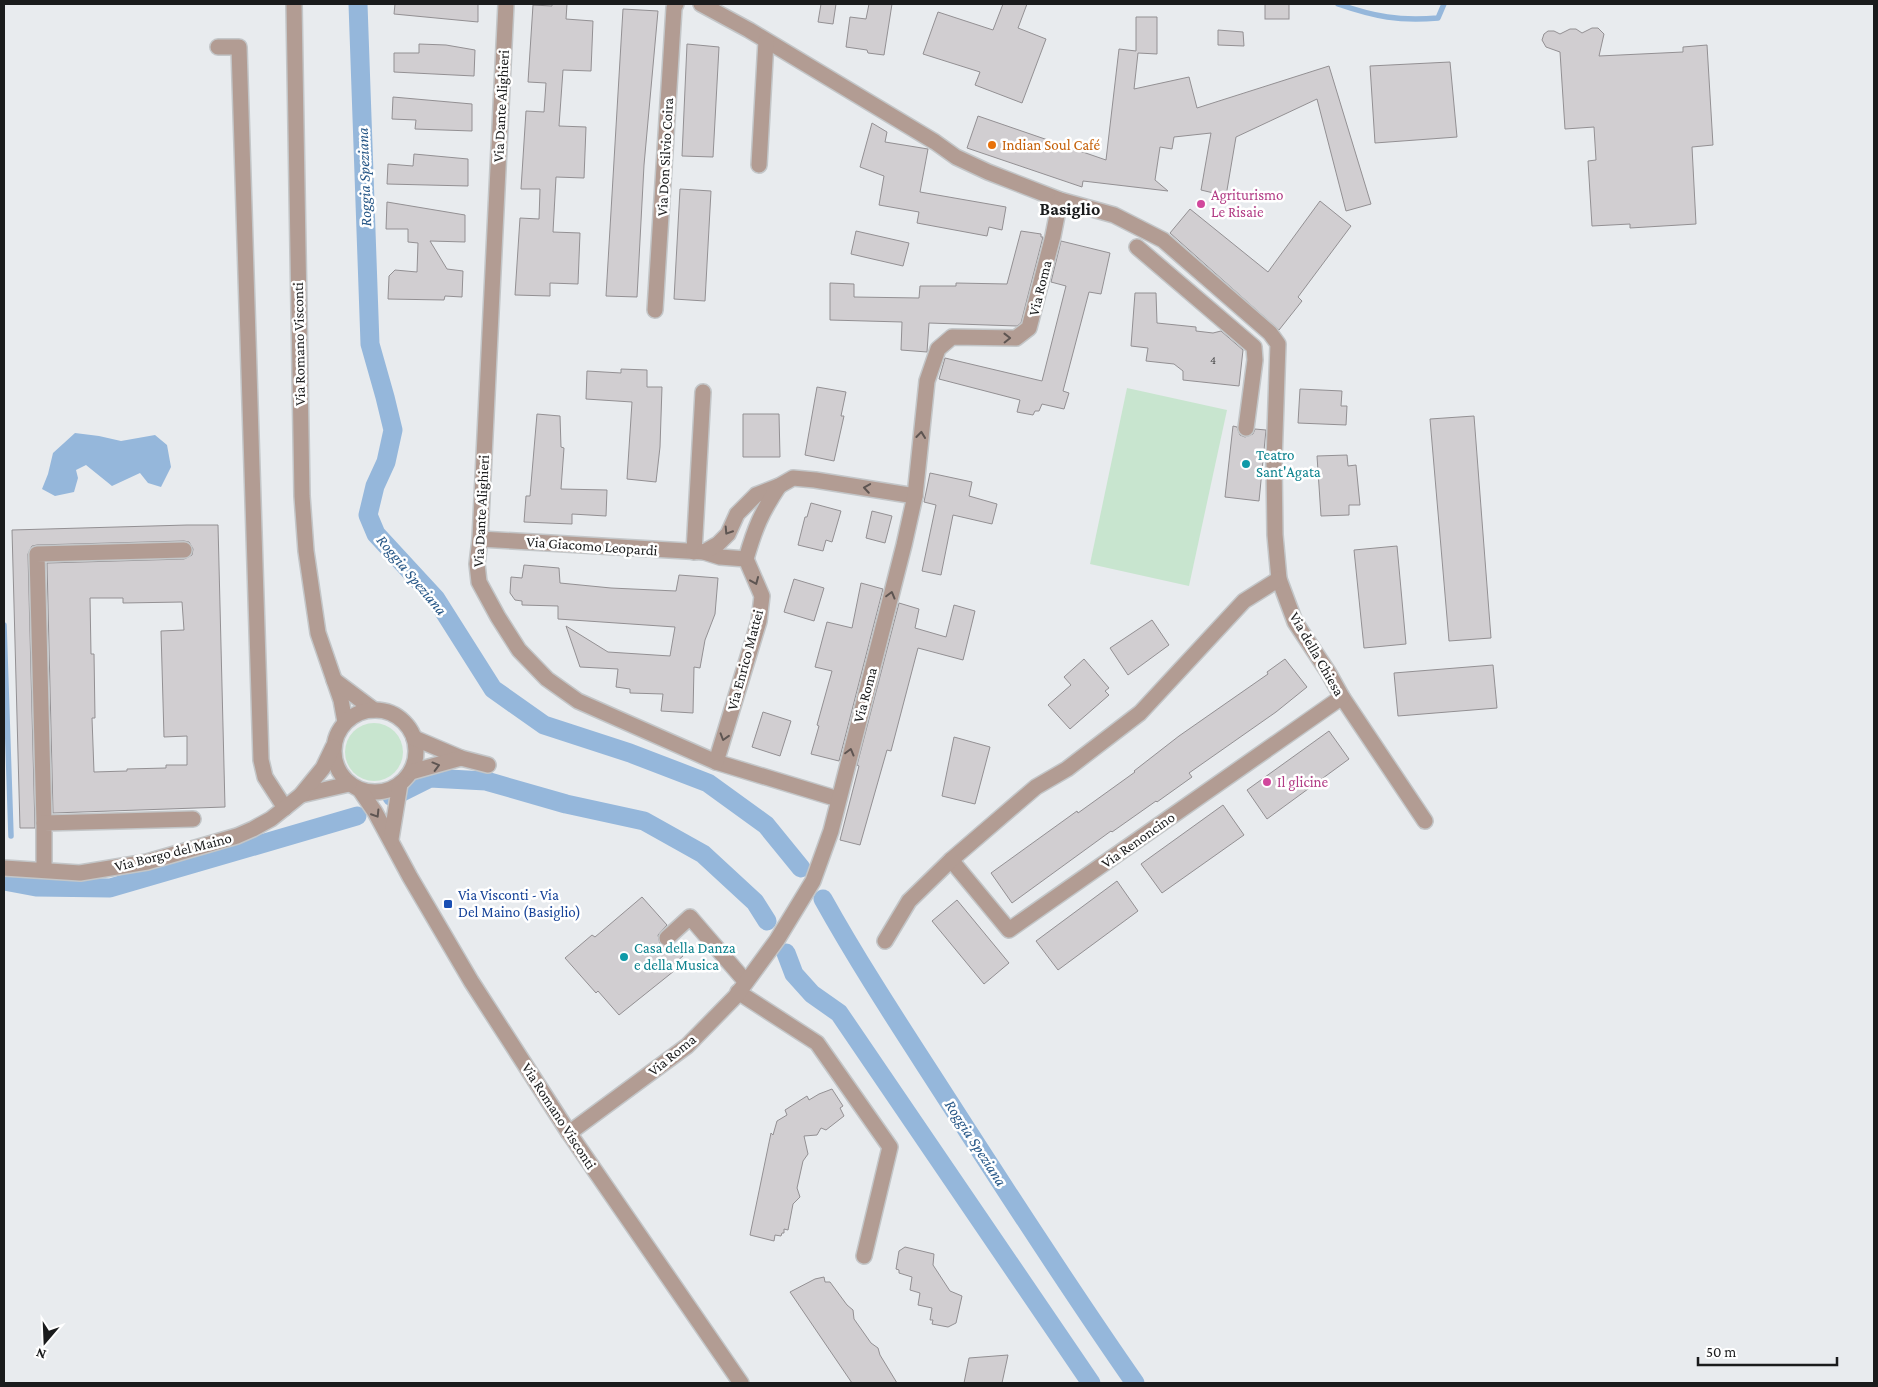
<svg xmlns="http://www.w3.org/2000/svg" width="1878" height="1387" viewBox="0 0 1878 1387" font-family="'Crimson Pro',serif">
<style>
.green{fill:#c8e5cf}
.water{fill:#95b7db}
.lines{fill:none;stroke-linecap:round;stroke-linejoin:round}
.stream{stroke:#95b7db;stroke-width:5.5}
.canal{stroke:#95b7db;stroke-width:19}
.building{fill:#d1ced1;stroke:#939093;fill-rule:evenodd}
.minor-casing{stroke:#c3c6c8;stroke-width:18}
.minor{stroke:#b29c93;stroke-width:15}
.oneway{stroke:#5e5552}
.food-dot{fill:#e8710a;stroke:#fff;stroke-width:2}
.hotel-dot{fill:#d1479c;stroke:#fff;stroke-width:2}
.culture-dot{fill:#0f9aa8;stroke:#fff;stroke-width:2}
.transit-dot{fill:#1a4fb4;stroke:#fff;stroke-width:2}
.labels{text-anchor:middle;dominant-baseline:central;stroke-width:5;stroke-linejoin:round;paint-order:stroke}
.number-label{font-size:12px;fill:#484849}
.street-label{font-size:15px;fill:#1a1b1c;stroke:#fff}
.food-label{font-size:15px;fill:#c56008;stroke:#fff;text-anchor:start}
.hotel-label{font-size:15px;fill:#b23c85;stroke:#fff;text-anchor:start}
.culture-label{font-size:15px;fill:#0d838f;stroke:#fff;text-anchor:start}
.transit-label{font-size:15px;fill:#164399;stroke:#fff;text-anchor:start}
.water-label{font-size:16px;font-style:italic;fill:#275787;stroke:#fff}
.quarter-label{font-size:18px;font-weight:bold;fill:#1a1b1c;stroke:#fff}
</style>
<rect width="100%" height="100%" fill="#e8ebee"/>
<g class="green">
<path d="M 1127,388 L 1227,410 L 1189,586 L 1090,564 Z"/>
<circle cx="374" cy="752" r="29"/>
</g>
<path class="water" d="M 75,433 L 99,436 L 121,441 L 155,435 L 167,445 L 171,467 L 161,487 L 148,483 L 140,473 L 112,486 L 86,465 L 76,470 L 78,478 L 74,492 L 55,496 L 42,489 L 48,474 L 53,453 Z"/>
<g class="lines">
<g class="stream">
<path d="M 1338,4 C 1376,17 1398,21 1438,18 L 1444,4"/>
<path d="M 4,625 L 11,836"/>
</g>
<g class="canal">
<path d="M 358,4 L 370,344 L 385,397 L 393,430 L 386,462 L 375,486 L 368,515 L 376,534 L 436,599 L 493,689 L 544,725 L 630,753 L 708,783 L 766,825 L 801,868"/>
<path d="M 392,797 L 430,778 L 486,781 L 566,804 L 644,821 L 703,854 L 755,902 L 767,921"/>
<path d="M 4,881 L 36,887 L 110,888 L 357,816"/>
<path d="M 823,899 C 862,969 906,1035 949,1102 C 1010,1197 1071,1291 1135,1383"/>
<path d="M 786,953 L 794,974 L 812,994 L 839,1013 L 1091,1383"/>
</g>
</g>
<g class="building">
<path d="M 395,4 L 478,4 L 478,22 L 394,14 Z"/>
<path d="M 552,4 L 567,4 L 566,19 L 593,21 L 591,71 L 563,70 L 559,126 L 586,127 L 584,178 L 556,177 L 553,232 L 580,233 L 578,284 L 550,283 L 550,296 L 515,295 L 520,218 L 539,219 L 540,189 L 521,189 L 526,111 L 544,112 L 546,83 L 528,82 L 533,5 L 552,6 Z"/>
<path d="M 821,4 L 836,4 L 833,24 L 818,22 Z"/>
<path d="M 869,4 L 892,4 L 884,55 L 868,53 L 867,50 L 846,47 L 850,17 L 866,19 Z"/>
<path d="M 1003,4 L 1027,4 L 1018,28 L 1046,39 L 1022,103 L 975,85 L 980,72 L 923,54 L 938,12 L 993,30 Z"/>
<rect x="1265" y="4" width="24" height="15"/>
<path d="M 623,9 L 658,11 L 644,165 L 637,297 L 606,296 Z"/>
<path d="M 1136,17 L 1157,17 L 1157,54 L 1138,53 L 1134,89 L 1189,77 L 1197,108 L 1329,66 L 1371,204 L 1346,211 L 1317,99 L 1236,137 L 1226,196 L 1201,190 L 1211,133 L 1174,137 L 1172,149 L 1160,147 L 1155,180 L 1168,191 L 1083,181 L 1082,187 L 967,148 L 978,116 L 1106,160 L 1119,49 L 1136,51 Z"/>
<path d="M 1592,28 L 1598,28 L 1604,34 L 1599,56 L 1683,52 L 1683,47 L 1707,45 L 1713,145 L 1692,147 L 1696,224 L 1630,228 L 1630,224 L 1592,226 L 1588,161 L 1596,160 L 1594,127 L 1565,129 L 1560,52 L 1546,47 L 1542,40 L 1544,34 L 1548,31 L 1554,31 L 1560,34 L 1570,29 L 1576,29 L 1582,33 Z"/>
<path d="M 1218,30 L 1243,32 L 1244,46 L 1218,45 Z"/>
<path d="M 419,44 L 446,45 L 475,50 L 474,76 L 394,72 L 394,53 L 419,53 Z"/>
<path d="M 687,44 L 719,47 L 713,157 L 682,156 Z"/>
<path d="M 1450,62 L 1457,137 L 1375,143 L 1370,66 Z"/>
<path d="M 393,97 L 472,104 L 472,131 L 415,129 L 416,120 L 392,119 Z"/>
<path d="M 872,123 L 887,132 L 885,142 L 928,149 L 920,192 L 1006,207 L 1002,230 L 989,227 L 987,236 L 917,223 L 919,212 L 879,205 L 884,176 L 860,167 Z"/>
<path d="M 414,154 L 468,159 L 468,186 L 387,184 L 388,164 L 413,166 Z"/>
<path d="M 680,189 L 711,191 L 705,301 L 674,299 Z"/>
<path d="M 1320,201 L 1351,226 L 1298,297 L 1302,301 L 1279,330 L 1170,233 L 1190,209 L 1268,272 Z"/>
<path d="M 387,202 L 465,215 L 465,242 L 430,241 L 447,269 L 463,271 L 462,297 L 445,296 L 444,300 L 388,299 L 389,276 L 395,270 L 417,272 L 418,243 L 408,242 L 408,229 L 386,229 Z"/>
<path d="M 856,231 L 909,243 L 903,266 L 851,254 Z"/>
<path d="M 1021,231 L 1041,234 L 1041,237 L 1043,237 L 1021,323 L 1017,326 L 929,323 L 927,352 L 901,350 L 902,322 L 830,320 L 830,283 L 854,284 L 854,297 L 919,298 L 920,286 L 956,286 L 956,283 L 1007,284 Z"/>
<path d="M 1061,241 L 1110,253 L 1101,294 L 1089,292 L 1063,391 L 1069,393 L 1064,409 L 1042,404 L 1039,411 L 1035,411 L 1033,415 L 1017,412 L 1020,400 L 939,379 L 945,358 L 1042,381 L 1066,286 L 1051,282 Z"/>
<path d="M 1135,293 L 1156,293 L 1157,323 L 1196,327 L 1196,331 L 1213,333 L 1221,331 L 1243,350 L 1239,386 L 1183,380 L 1183,371 L 1174,364 L 1146,361 L 1148,348 L 1131,346 Z"/>
<path d="M 621,369 L 647,370 L 647,387 L 662,387 L 660,447 L 656,482 L 627,479 L 632,402 L 586,399 L 587,371 L 621,373 Z"/>
<path d="M 817,387 L 846,392 L 841,416 L 844,416 L 834,461 L 805,455 Z"/>
<path d="M 1300,389 L 1342,391 L 1341,406 L 1347,406 L 1346,425 L 1298,423 Z"/>
<path d="M 537,414 L 560,416 L 561,447 L 564,448 L 561,489 L 607,490 L 606,516 L 572,514 L 572,524 L 524,522 L 526,496 L 530,496 Z"/>
<path d="M 743,414 L 779,414 L 780,457 L 743,457 Z"/>
<path d="M 1474,416 L 1491,638 L 1449,641 L 1430,419 Z"/>
<path d="M 1233,426 L 1237,427 L 1240,435 L 1245,437 L 1253,434 L 1255,429 L 1266,430 L 1259,501 L 1225,497 Z"/>
<path d="M 1347,455 L 1348,466 L 1356,465 L 1360,505 L 1349,505 L 1349,515 L 1321,516 L 1317,456 Z"/>
<path d="M 930,473 L 972,482 L 969,496 L 997,504 L 992,524 L 953,515 L 941,575 L 922,571 L 936,505 L 924,502 Z"/>
<path d="M 811,503 L 841,511 L 832,542 L 826,540 L 823,551 L 798,545 L 805,517 L 807,517 Z"/>
<path d="M 872,511 L 892,516 L 885,543 L 866,538 Z"/>
<path d="M 187,525 L 218,525 L 225,807 L 53,813 L 47,563 L 184,559 L 192,555 L 193,549 L 189,542 L 184,541 L 37,545 L 32,546 L 28,554 L 35,828 L 20,828 L 12,530 ZM 90,598 L 123,598 L 123,603 L 182,602 L 184,630 L 161,631 L 164,737 L 187,736 L 187,765 L 166,765 L 166,768 L 127,769 L 127,771 L 94,772 L 92,718 L 95,718 L 94,654 L 91,654 Z"/>
<path d="M 1397,546 L 1406,644 L 1364,648 L 1354,550 Z"/>
<path d="M 524,565 L 559,568 L 560,583 L 611,588 L 676,591 L 679,575 L 718,578 L 715,614 L 705,640 L 700,668 L 694,667 L 693,713 L 661,711 L 663,694 L 630,693 L 630,689 L 616,687 L 618,669 L 580,667 L 566,626 L 608,652 L 670,656 L 675,627 L 558,619 L 558,606 L 522,605 L 522,601 L 515,600 L 510,593 L 511,577 L 522,578 Z"/>
<path d="M 794,579 L 824,588 L 814,621 L 784,612 Z"/>
<path d="M 861,583 L 883,589 L 839,761 L 811,754 L 819,726 L 817,725 L 832,671 L 815,667 L 827,622 L 852,628 Z"/>
<path d="M 899,603 L 919,609 L 915,628 L 946,637 L 954,605 L 975,611 L 963,660 L 918,648 L 891,751 L 887,750 L 860,845 L 840,840 L 859,766 L 857,765 Z"/>
<path d="M 1152,620 L 1169,645 L 1128,675 L 1110,648 Z"/>
<path d="M 1084,659 L 1109,688 L 1105,691 L 1109,695 L 1070,729 L 1048,705 L 1071,685 L 1064,677 Z"/>
<path d="M 1285,659 L 1307,687 L 1276,712 L 1189,773 L 1192,777 L 1157,802 L 1156,801 L 1112,832 L 1111,831 L 1012,903 L 991,873 L 1077,811 L 1078,813 L 1135,772 L 1134,771 L 1179,736 L 1268,674 L 1267,672 Z"/>
<path d="M 1493,665 L 1497,708 L 1398,716 L 1394,673 Z"/>
<path d="M 763,712 L 791,721 L 780,756 L 752,747 Z"/>
<path d="M 1329,731 L 1349,759 L 1267,819 L 1247,790 Z"/>
<path d="M 954,737 L 990,747 L 975,804 L 942,796 Z"/>
<path d="M 1223,805 L 1244,835 L 1162,893 L 1141,864 Z"/>
<path d="M 1117,881 L 1138,911 L 1058,970 L 1036,941 Z"/>
<path d="M 642,897 L 667,925 L 658,935 L 660,944 L 665,947 L 673,945 L 683,956 L 670,967 L 674,971 L 619,1015 L 598,991 L 596,993 L 565,958 L 592,935 L 595,937 Z"/>
<path d="M 957,900 L 1009,963 L 984,984 L 932,921 Z"/>
<path d="M 832,1089 L 843,1106 L 840,1108 L 844,1116 L 826,1130 L 821,1128 L 817,1135 L 804,1136 L 808,1154 L 803,1161 L 797,1188 L 800,1197 L 793,1204 L 788,1230 L 784,1229 L 784,1233 L 782,1233 L 781,1236 L 775,1235 L 774,1241 L 750,1235 L 771,1133 L 773,1135 L 777,1121 L 787,1115 L 785,1110 L 807,1096 L 809,1100 L 819,1094 Z"/>
<path d="M 905,1247 L 934,1254 L 933,1265 L 950,1291 L 962,1296 L 956,1323 L 948,1327 L 932,1324 L 933,1320 L 930,1320 L 932,1308 L 918,1305 L 920,1293 L 910,1290 L 912,1277 L 899,1273 L 899,1270 L 896,1269 L 899,1251 Z"/>
<path d="M 824,1277 L 825,1282 L 830,1282 L 847,1305 L 853,1310 L 854,1319 L 871,1343 L 878,1348 L 880,1355 L 897,1383 L 852,1383 L 790,1292 L 815,1279 Z"/>
<path d="M 1008,1355 L 1002,1383 L 964,1383 L 969,1358 Z"/>
</g>
<g class="lines">
<g class="minor-casing">
<g id="minor">
<path d="M 294,4 L 302,496 L 306,551 L 318,633 L 341,700 L 345,722"/>
<path d="M 506,4 L 480,539 L 477,564 L 479,582 L 498,617 L 519,650 L 547,679 L 578,701 L 716,762 L 838,799"/>
<path d="M 701,4 L 749,30 L 935,142 L 956,157 L 988,172 L 1060,200 L 1114,215 L 1163,240 L 1270,333 L 1278,344 L 1274,462 L 1275,535 L 1279,579 L 1295,622 L 1328,672 L 1342,697 L 1425,821"/>
<path d="M 218,47 L 239,47 L 261,760 L 265,777 L 285,808"/>
<path d="M 759,165 L 766,41"/>
<path d="M 1137,247 L 1254,347 L 1255,360 L 1246,428"/>
<path d="M 655,310 L 674,8 L 676,4"/>
<path d="M 480,539 L 704,552 L 720,557 L 746,559 L 762,596 L 759,621 L 716,762"/>
<path d="M 694,552 L 703,392"/>
<path d="M 704,552 L 718,544 L 728,534 L 737,514 L 756,495 L 779,486 L 793,478 L 815,480 L 915,496"/>
<path d="M 746,559 C 755,528 761,513 779,486"/>
<path d="M 334,680 L 374,710"/>
<circle cx="375" cy="751" r="41"/>
<path d="M 414,738 L 461,758 L 488,765"/>
<path d="M 411,772 L 461,758"/>
<path d="M 360,790 L 375,812 L 410,877 L 471,981 L 569,1133 L 741,1383"/>
<path d="M 301,795 L 349,784"/>
<path d="M 44,823 L 37,554 L 184,550"/>
<path d="M 391,839 L 400,784"/>
<path d="M 951,860 L 1009,930 L 1342,697"/>
<path d="M 4,868 L 80,873 L 147,862 L 237,836 L 253,829 L 271,819 L 301,795 L 323,768 L 333,747"/>
<path d="M 44,870 L 44,823 L 193,819"/>
<path d="M 667,938 L 690,917 L 746,982"/>
<path d="M 885,941 L 909,901 L 951,860 L 1036,787 L 1067,769 L 1140,713 L 1244,601 L 1279,579"/>
<path d="M 738,992 L 817,1043 L 890,1147 L 864,1256"/>
<path d="M 569,1133 L 687,1046 L 736,996 L 777,940 L 813,881 L 831,831 L 904,545 L 915,496 L 927,381 L 938,349 L 952,337 L 1016,338 L 1029,328 L 1053,236 L 1060,200"/>
</g>
</g>
<use href="#minor" class="minor"/>
</g>
<defs><path id="oneway-chevron" d="M-2-3.5L2.5 0L-2 3.5" fill="none" stroke-width="1.6" stroke-linecap="round" stroke-linejoin="round" transform="scale(1.25)"/></defs>
<g class="oneway">
<use href="#oneway-chevron" transform="translate(1007 338) rotate(-1)"/>
<use href="#oneway-chevron" transform="translate(921 435) rotate(-84)"/>
<use href="#oneway-chevron" transform="translate(867 488) rotate(-171)"/>
<use href="#oneway-chevron" transform="translate(728 531) rotate(123)"/>
<use href="#oneway-chevron" transform="translate(755 581) rotate(67)"/>
<use href="#oneway-chevron" transform="translate(891 595) rotate(-75)"/>
<use href="#oneway-chevron" transform="translate(724 737) rotate(107)"/>
<use href="#oneway-chevron" transform="translate(850 752) rotate(-75)"/>
<use href="#oneway-chevron" transform="translate(436 766) rotate(-15)"/>
<use href="#oneway-chevron" transform="translate(376 814) rotate(58)"/>
</g>
<circle class="food-dot" cx="992" cy="145" r="5"/>
<g class="hotel-dot">
<circle cx="1201" cy="204" r="5"/>
<circle cx="1267" cy="782" r="5"/>
</g>
<g class="culture-dot">
<circle cx="1246" cy="464" r="5"/>
<circle cx="624" cy="957" r="5"/>
</g>
<rect class="transit-dot" x="443" y="899" width="10" height="10" rx="2.5"/>
<g class="labels">
<g class="number-label">
<text x="1213" y="360">4</text>
</g>
<g class="street-label">
<text transform="translate(501 106) rotate(-87)">Via Dante Alighieri</text>
<text transform="translate(665 157) rotate(-87)">Via Don Silvio Coira</text>
<text transform="translate(1040 288) rotate(-76)">Via Roma</text>
<text transform="translate(299 344) rotate(-91)">Via Romano Visconti</text>
<text transform="translate(481 511) rotate(-87)">Via Dante Alighieri</text>
<text transform="translate(592 546) rotate(4)">Via Giacomo Leopardi</text>
<text transform="translate(1317 654) rotate(60)">Via della Chiesa</text>
<text transform="translate(745 660) rotate(-75)">Via Enrico Mattei</text>
<text transform="translate(865 695) rotate(-75)">Via Roma</text>
<text transform="translate(1138 840) rotate(-35)">Via Renoncino</text>
<text transform="translate(173 852) rotate(-14)">Via Borgo del Maino</text>
<text transform="translate(672 1055) rotate(-39)">Via Roma</text>
<text transform="translate(559 1116) rotate(57)">Via Romano Visconti</text>
</g>
<g class="food-label">
<text x="1002" y="145">Indian Soul Café</text>
</g>
<g class="hotel-label">
<text x="1211" y="195">Agriturismo<tspan x="1211" dy="17">Le Risaie</tspan></text>
<text x="1277" y="782">Il glicine</text>
</g>
<g class="culture-label">
<text x="1256" y="455">Teatro<tspan x="1256" dy="17">Sant'Agata</tspan></text>
<text x="634" y="948">Casa della Danza<tspan x="634" dy="17">e della Musica</tspan></text>
</g>
<g class="transit-label">
<text x="458" y="895">Via Visconti - Via<tspan x="458" dy="17">Del Maino (Basiglio)</tspan></text>
</g>
<g class="water-label">
<text transform="translate(364 177) rotate(-92)">Roggia Speziana</text>
<text transform="translate(412 575) rotate(50)">Roggia Speziana</text>
<text transform="translate(976 1143) rotate(57)">Roggia Speziana</text>
</g>
<g class="quarter-label">
<text x="1070" y="209">Basiglio</text>
</g>
</g>
<rect width="1878" height="1387" fill="none" stroke="#1a1b1c" stroke-width="10"/>
<g transform="translate(45 1342) rotate(199)" stroke="#ffffff" stroke-width="4" paint-order="stroke">
<path d="M0-4L9 19L0 12L-9 19Z" fill="#1a1b1c"/>
<text y="-8" font-size="14" font-weight="bold" text-anchor="middle" fill="#1a1b1c">N</text>
</g>
<path d="M1698 1357v8h139v-8" fill="none" stroke="#1a1b1c" stroke-width="2.5"/>
<text x="1706" y="1357" font-size="15" fill="#1a1b1c" stroke="#ffffff" stroke-width="4" paint-order="stroke">50 m</text>
</svg>
